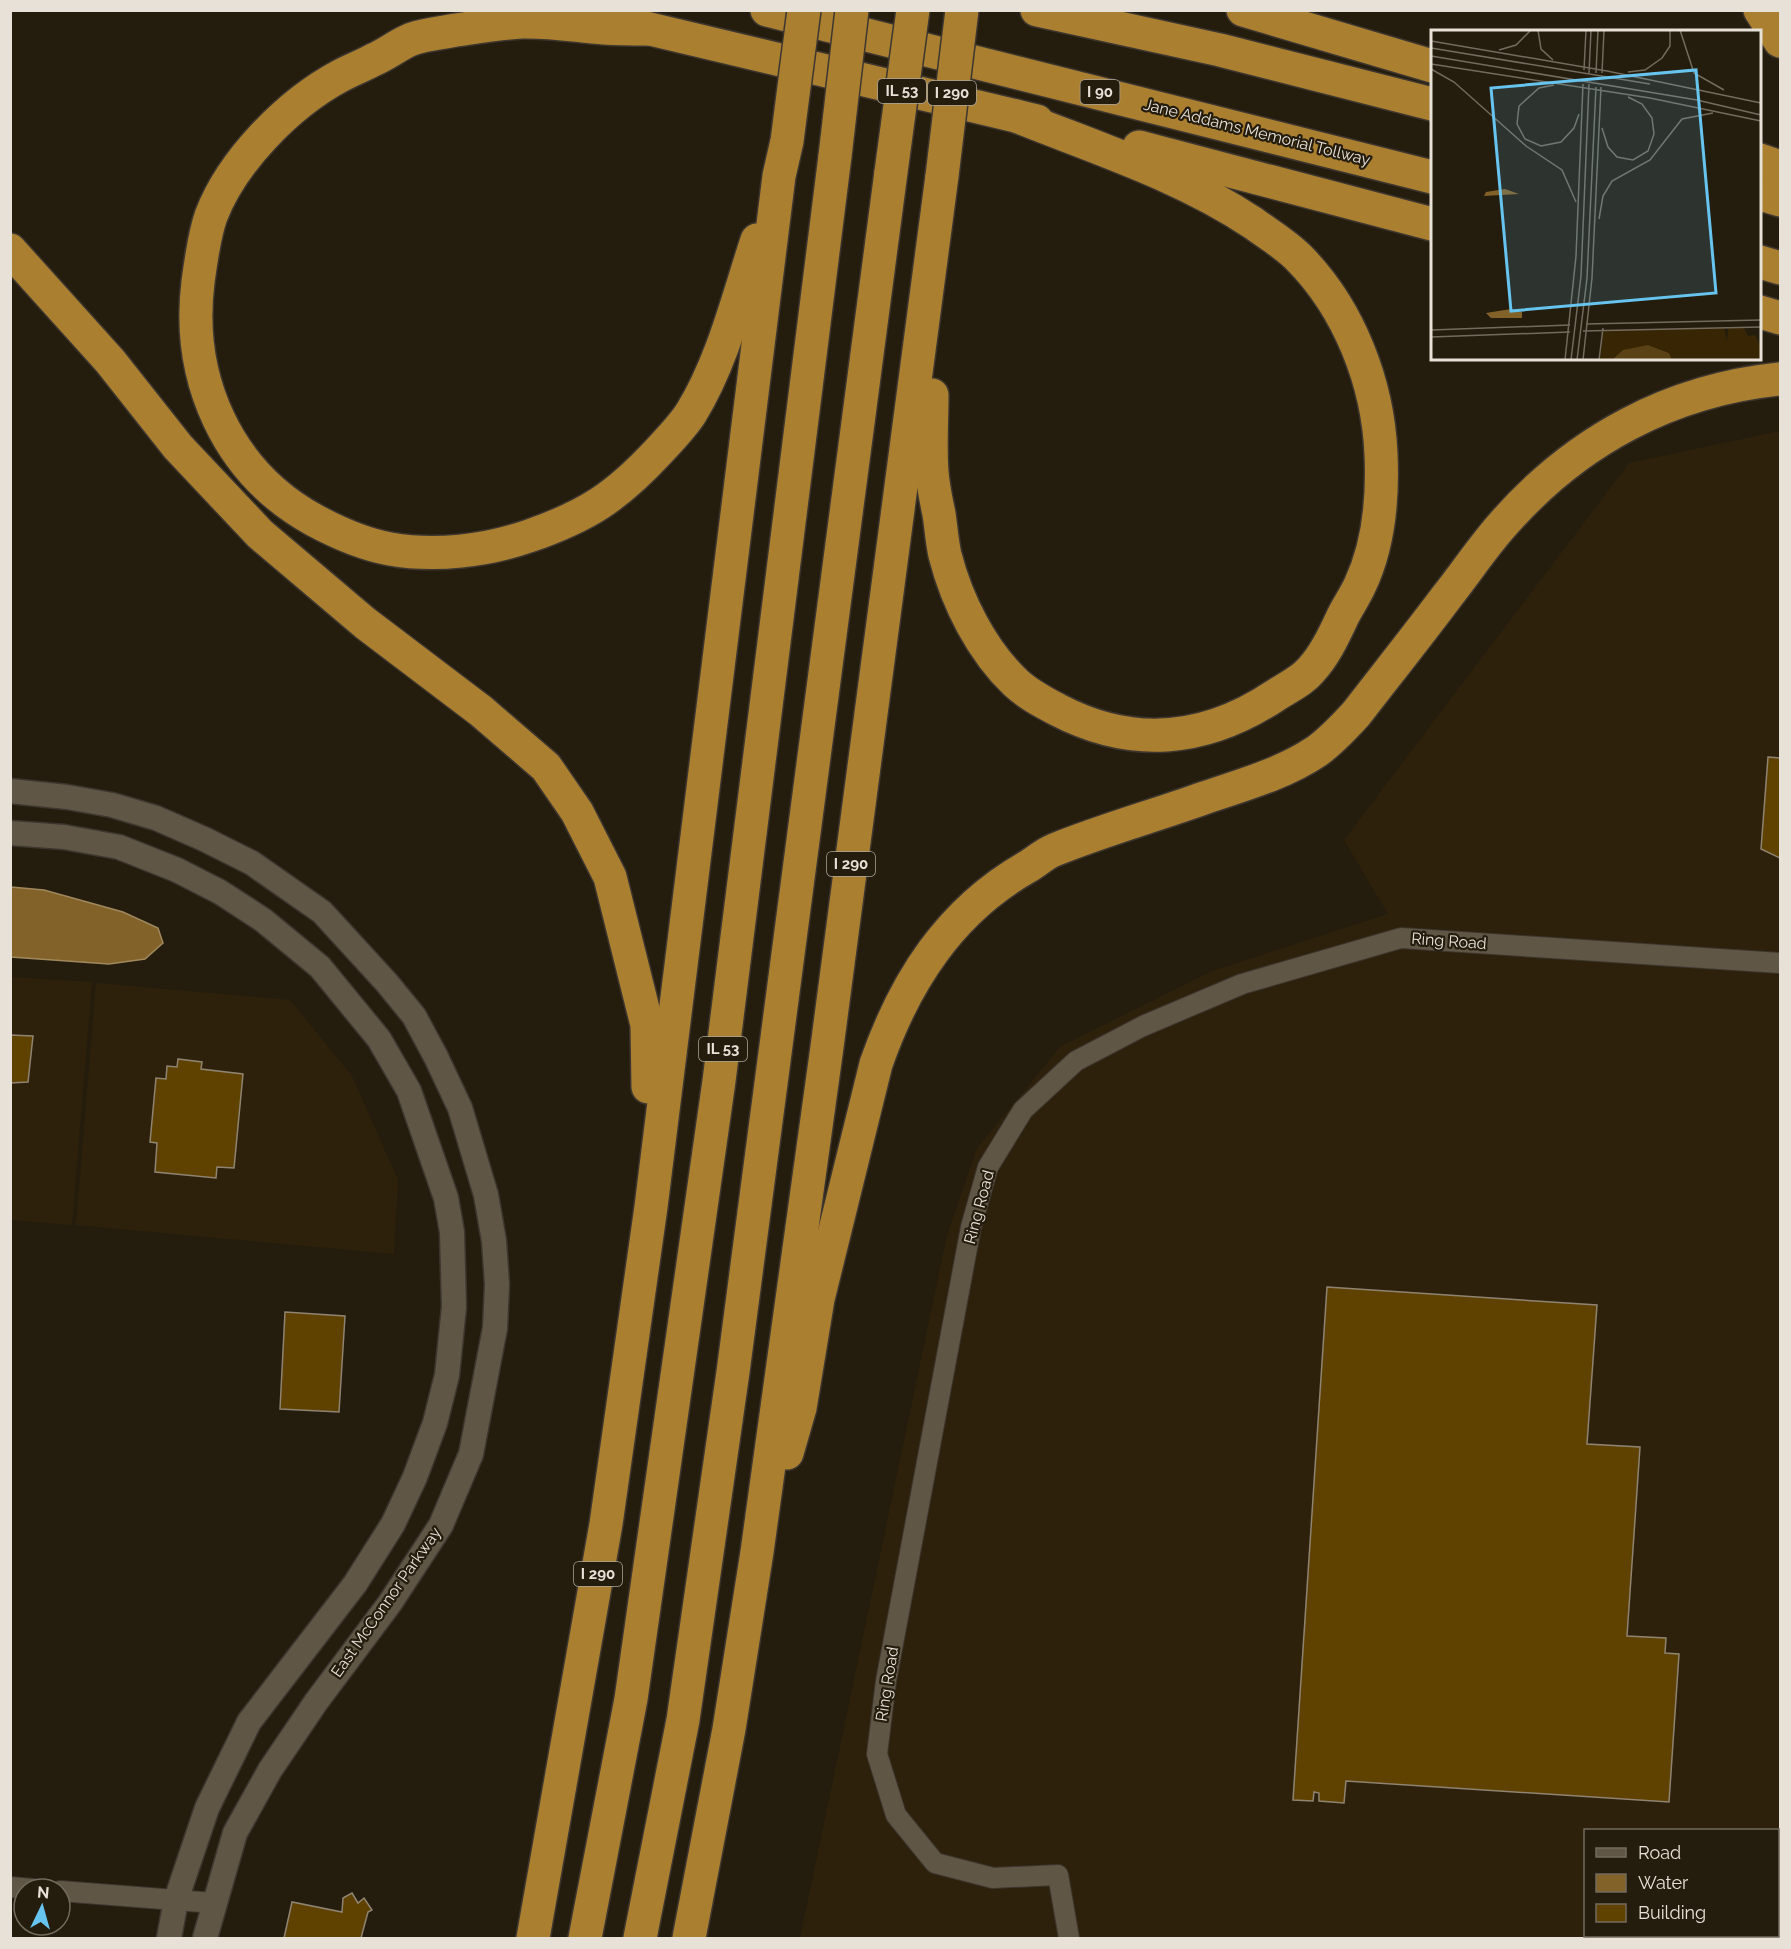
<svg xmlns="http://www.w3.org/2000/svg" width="1791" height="1949" viewBox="0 0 1791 1949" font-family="Raleway,sans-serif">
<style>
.built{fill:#2e210c;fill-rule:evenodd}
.water{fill:#826229;stroke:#a0885d;stroke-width:1.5}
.building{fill:#5f4100;stroke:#8f8472;stroke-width:1.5}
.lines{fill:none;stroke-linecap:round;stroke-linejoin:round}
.minor-casing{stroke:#3d362f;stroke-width:22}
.tertiary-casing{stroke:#3d362f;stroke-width:27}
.motorway-casing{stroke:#3d362f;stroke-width:36}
.minor{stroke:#605646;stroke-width:20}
.tertiary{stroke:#605646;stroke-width:24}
.motorway{stroke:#aa7f30;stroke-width:33}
.motorway-bridge-casing{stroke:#3d362f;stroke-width:36;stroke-linecap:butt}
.motorway-bridge{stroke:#aa7f30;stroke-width:33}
.labels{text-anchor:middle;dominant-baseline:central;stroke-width:4.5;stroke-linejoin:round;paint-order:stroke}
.shield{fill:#241c0d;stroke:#aca69a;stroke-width:1.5}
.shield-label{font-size:15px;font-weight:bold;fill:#e7e1d7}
.street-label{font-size:16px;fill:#e7e1d7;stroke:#241c0d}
.inset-road{fill:none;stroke:#726b5e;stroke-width:1.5}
.view{fill:#66c4ef;fill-opacity:0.15;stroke:#66c4ef;stroke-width:3}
.inset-edge{fill:none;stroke:#e7e1d7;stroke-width:3}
</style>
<rect width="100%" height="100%" fill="#241c0d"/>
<g class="built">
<path d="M 1780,431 L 1780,1938 L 800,1938 L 947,1235 L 977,1148 L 1061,1046 L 1212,971 L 1388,914 L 1344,840 L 1629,463 ZM 1586,1830 L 1778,1830 L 1778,1936 L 1586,1936 Z"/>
<path d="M 10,977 L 92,982 L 72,1225 L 11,1220 Z"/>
<path d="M 96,983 L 290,1000 L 352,1076 L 398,1180 L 394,1254 L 76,1225 Z"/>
</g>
<path class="water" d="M 11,887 L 44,890 L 123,912 L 158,928 L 163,943 L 145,959 L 109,964 L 11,957 Z"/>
<g class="building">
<path d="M 1768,757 L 1780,758 L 1780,858 L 1761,849 Z"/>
<path d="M 10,1035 L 33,1036 L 28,1082 L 10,1083 Z"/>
<path d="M 178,1059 L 202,1062 L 201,1069 L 243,1074 L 234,1168 L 217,1167 L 216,1178 L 155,1172 L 157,1143 L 150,1142 L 156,1078 L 166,1079 L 167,1066 L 177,1067 Z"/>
<path d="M 1327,1287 L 1597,1305 L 1587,1444 L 1640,1447 L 1627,1636 L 1666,1638 L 1665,1653 L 1679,1654 L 1669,1802 L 1346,1781 L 1344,1803 L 1319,1801 L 1319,1793 L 1314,1792 L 1313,1801 L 1293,1800 Z"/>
<path d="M 285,1312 L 345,1316 L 339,1412 L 280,1409 Z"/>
<path d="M 352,1893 L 358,1903 L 364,1898 L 372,1910 L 368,1912 L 361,1938 L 284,1938 L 292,1902 L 342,1912 L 343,1898 Z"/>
</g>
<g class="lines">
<g class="minor-casing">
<g id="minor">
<path d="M 10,1887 L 33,1889"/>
<path d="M 60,1891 L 214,1903"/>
<path d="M 1069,1938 L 1058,1875 L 993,1878 L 935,1863 L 896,1815 L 877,1754 L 886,1681 L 971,1227 L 988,1167 L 1023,1110 L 1076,1061 L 1143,1026 L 1242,984 L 1401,938 L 1780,963"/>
</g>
</g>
<g class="tertiary-casing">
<g id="tertiary">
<path d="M 10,791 L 67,797 L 112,805 L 156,818 L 204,839 L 252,863 L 322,912 L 387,983 L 414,1016 L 436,1057 L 460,1108 L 486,1195 L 494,1241 L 497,1284 L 495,1328 L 471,1454 L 441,1525 L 390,1603 L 316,1702 L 270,1770 L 235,1833 L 205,1938"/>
<path d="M 10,833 L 64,837 L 119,847 L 177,870 L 220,892 L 263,920 L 320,967 L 379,1039 L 409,1091 L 446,1198 L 452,1232 L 454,1307 L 447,1375 L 435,1423 L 415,1477 L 393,1524 L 355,1584 L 249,1722 L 207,1808 L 176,1900 L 169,1938"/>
</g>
</g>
<g class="motorway-casing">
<g id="motorway">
<path d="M 767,10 L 1432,177"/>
<path d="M 1037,10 L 1220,50 L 1432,104"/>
<path d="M 1243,10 L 1432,66"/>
<path d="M 1760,10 L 1780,41"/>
<path d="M 629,24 L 1037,121"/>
<path d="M 649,29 C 634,29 619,29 604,28 C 577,26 550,21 522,22 C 500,23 478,27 456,30 C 442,33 426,34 412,39 C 399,44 387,54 373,60 C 362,66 351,70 340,76 C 288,104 232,161 211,216 C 204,236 201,260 198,282 C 186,379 227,472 314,520 C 338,533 363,544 390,549 C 435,557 486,551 529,536 C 587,516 616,497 658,452 C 669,440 682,427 691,413 C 723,361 738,297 757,240"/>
<path d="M 1139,147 L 1432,224"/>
<path d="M 1760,160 L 1780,167"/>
<path d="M 1760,194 L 1780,200"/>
<path d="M 10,250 L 110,361 L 178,447 L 260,534 L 365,623 L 481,711 L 546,767 L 577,812 L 610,877 L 647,1025 L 648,1087"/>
<path d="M 1760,262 L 1780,268"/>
<path d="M 1760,312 L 1780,318"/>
<path d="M 932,395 C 932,420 930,446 932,472 C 933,486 936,500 939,514 C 941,527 942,542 945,555 C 957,602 982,651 1016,683 C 1029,695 1043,702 1058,710 C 1133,749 1206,742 1276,695 C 1288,687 1302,681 1311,670 C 1325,655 1334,635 1343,616 C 1348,606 1355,596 1360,585 C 1379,545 1383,498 1381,454 C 1378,383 1349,308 1298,257 C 1285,244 1268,234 1253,223 C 1181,175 1096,148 1016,116"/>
<path d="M 787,1453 L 800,1408 L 818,1299 L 876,1064 C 905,981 950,911 1027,867 C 1036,862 1044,854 1054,850 C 1103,830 1154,816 1204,798 C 1242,785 1283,774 1317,751 C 1331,741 1344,727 1356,714 C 1387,674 1418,635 1448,595 C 1467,571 1484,545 1504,523 C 1577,440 1671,390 1780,379"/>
<path d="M 533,1938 L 606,1524 L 651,1207 L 779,176 L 787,141"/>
<path d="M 585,1938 L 631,1699 L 719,1081 L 835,156"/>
<path d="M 640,1938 L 683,1720 L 733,1372 L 891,172"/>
<path d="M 689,1938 L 729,1729 L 757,1552 L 827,1047 L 942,176"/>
</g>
</g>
<use href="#minor" class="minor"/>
<use href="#tertiary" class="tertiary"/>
<use href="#motorway" class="motorway"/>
<g class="motorway-bridge-casing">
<g id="motorway-bridge">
<path d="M 787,141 L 804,10"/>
<path d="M 835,156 L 852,10"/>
<path d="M 891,172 L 913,10"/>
<path d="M 942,176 L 962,10"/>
</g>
</g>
<use href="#motorway-bridge" class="motorway-bridge"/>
</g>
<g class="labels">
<g class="shield">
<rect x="878" y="79" width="48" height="24" rx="4.5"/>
<rect x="1080.5" y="80" width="39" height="24" rx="4.5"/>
<rect x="928" y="81" width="48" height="24" rx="4.5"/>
<rect x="827" y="852" width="48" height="24" rx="4.5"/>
<rect x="699" y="1037" width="48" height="24" rx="4.5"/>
<rect x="574" y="1562" width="48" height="24" rx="4.5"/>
</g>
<g class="shield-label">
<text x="902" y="91">IL 53</text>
<text x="1100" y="92">I 90</text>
<text x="952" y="93">I 290</text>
<text x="851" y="864">I 290</text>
<text x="723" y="1049">IL 53</text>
<text x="598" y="1574">I 290</text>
</g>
<g class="street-label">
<text transform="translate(1257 132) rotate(14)">Jane Addams Memorial Tollway</text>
<text transform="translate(1449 941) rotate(4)">Ring Road</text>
<text transform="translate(979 1207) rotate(-75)">Ring Road</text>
<text transform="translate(386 1602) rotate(-55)">East McConnor Parkway</text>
<text transform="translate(887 1684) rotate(-81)">Ring Road</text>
</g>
</g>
<g transform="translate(1431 30)">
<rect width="330" height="330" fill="#241c0d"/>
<path d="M 293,298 L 296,312 L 297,298 L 313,298 L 317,306 L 324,305 L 330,316 L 330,330 L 241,330 L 238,323 L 217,315 L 181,330 L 169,330 L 172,300 Z" fill="#372504"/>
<path d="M 217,315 L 238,323 L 241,330 L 181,330 L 192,320 Z" fill="#5a4216"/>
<path d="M 74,159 L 88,164 L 53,166 L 55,162 ZM 80,279 L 91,282 L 91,288 L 60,288 L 55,283 Z" fill="#826229"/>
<path class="inset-road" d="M 107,0 L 110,19 L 122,30M 249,0 L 263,43 L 293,60M 0,11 L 176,41 L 330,73M 0,18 L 219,54M 68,20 L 85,15 L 100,0M 0,26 L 266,70 L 330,85M 0,34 L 219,68 L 330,91M 0,39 L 23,52 L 95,116 L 131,140 L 145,172M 153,40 L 155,0M 197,42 L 214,40 L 231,28 L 239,16 L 239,0M 158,43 L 160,0M 165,43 L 167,0M 171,43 L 173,0M 123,55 L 108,58 L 88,76 L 86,94 L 94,109 L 110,116 L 130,112 L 143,98 L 148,84M 171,98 L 177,117 L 186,127 L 202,130 L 217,121 L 223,104 L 221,88 L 211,74 L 197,67M 168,189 L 172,166 L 181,151 L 219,130 L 251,89 L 282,83M 155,294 L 330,290M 0,300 L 139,295M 152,301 L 330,297M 0,307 L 139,302M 134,330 L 145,226 L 152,54M 140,330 L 150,246 L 158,54M 146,330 L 156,248 L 165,57M 152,330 L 161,248 L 170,57M 168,330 L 172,298"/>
<path class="view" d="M 265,40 L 285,263 L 80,281 L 60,58 Z"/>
<rect width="330" height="330" class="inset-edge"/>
</g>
<rect width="1791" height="1949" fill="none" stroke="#e7e1d7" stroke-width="24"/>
<rect x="1584" y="1829" width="195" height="108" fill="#241c0d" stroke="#726b5e" stroke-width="1.5"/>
<rect x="1596" y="1848" width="30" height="9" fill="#605646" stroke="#726b5e" stroke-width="1.5"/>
<text x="1638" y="1859" font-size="18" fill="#e7e1d7">Road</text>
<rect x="1596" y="1874" width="30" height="18" fill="#826229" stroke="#726b5e" stroke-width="1.5"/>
<text x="1638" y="1889" font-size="18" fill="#e7e1d7">Water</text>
<rect x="1596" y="1904" width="30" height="18" fill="#5f4100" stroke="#726b5e" stroke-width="1.5"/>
<text x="1638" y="1919" font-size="18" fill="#e7e1d7">Building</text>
<g transform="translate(42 1907) rotate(5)"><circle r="28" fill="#241c0d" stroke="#726b5e" stroke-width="1.5"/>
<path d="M0-4.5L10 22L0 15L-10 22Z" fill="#66c4ef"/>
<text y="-9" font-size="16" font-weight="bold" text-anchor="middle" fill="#e7e1d7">N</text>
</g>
</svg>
